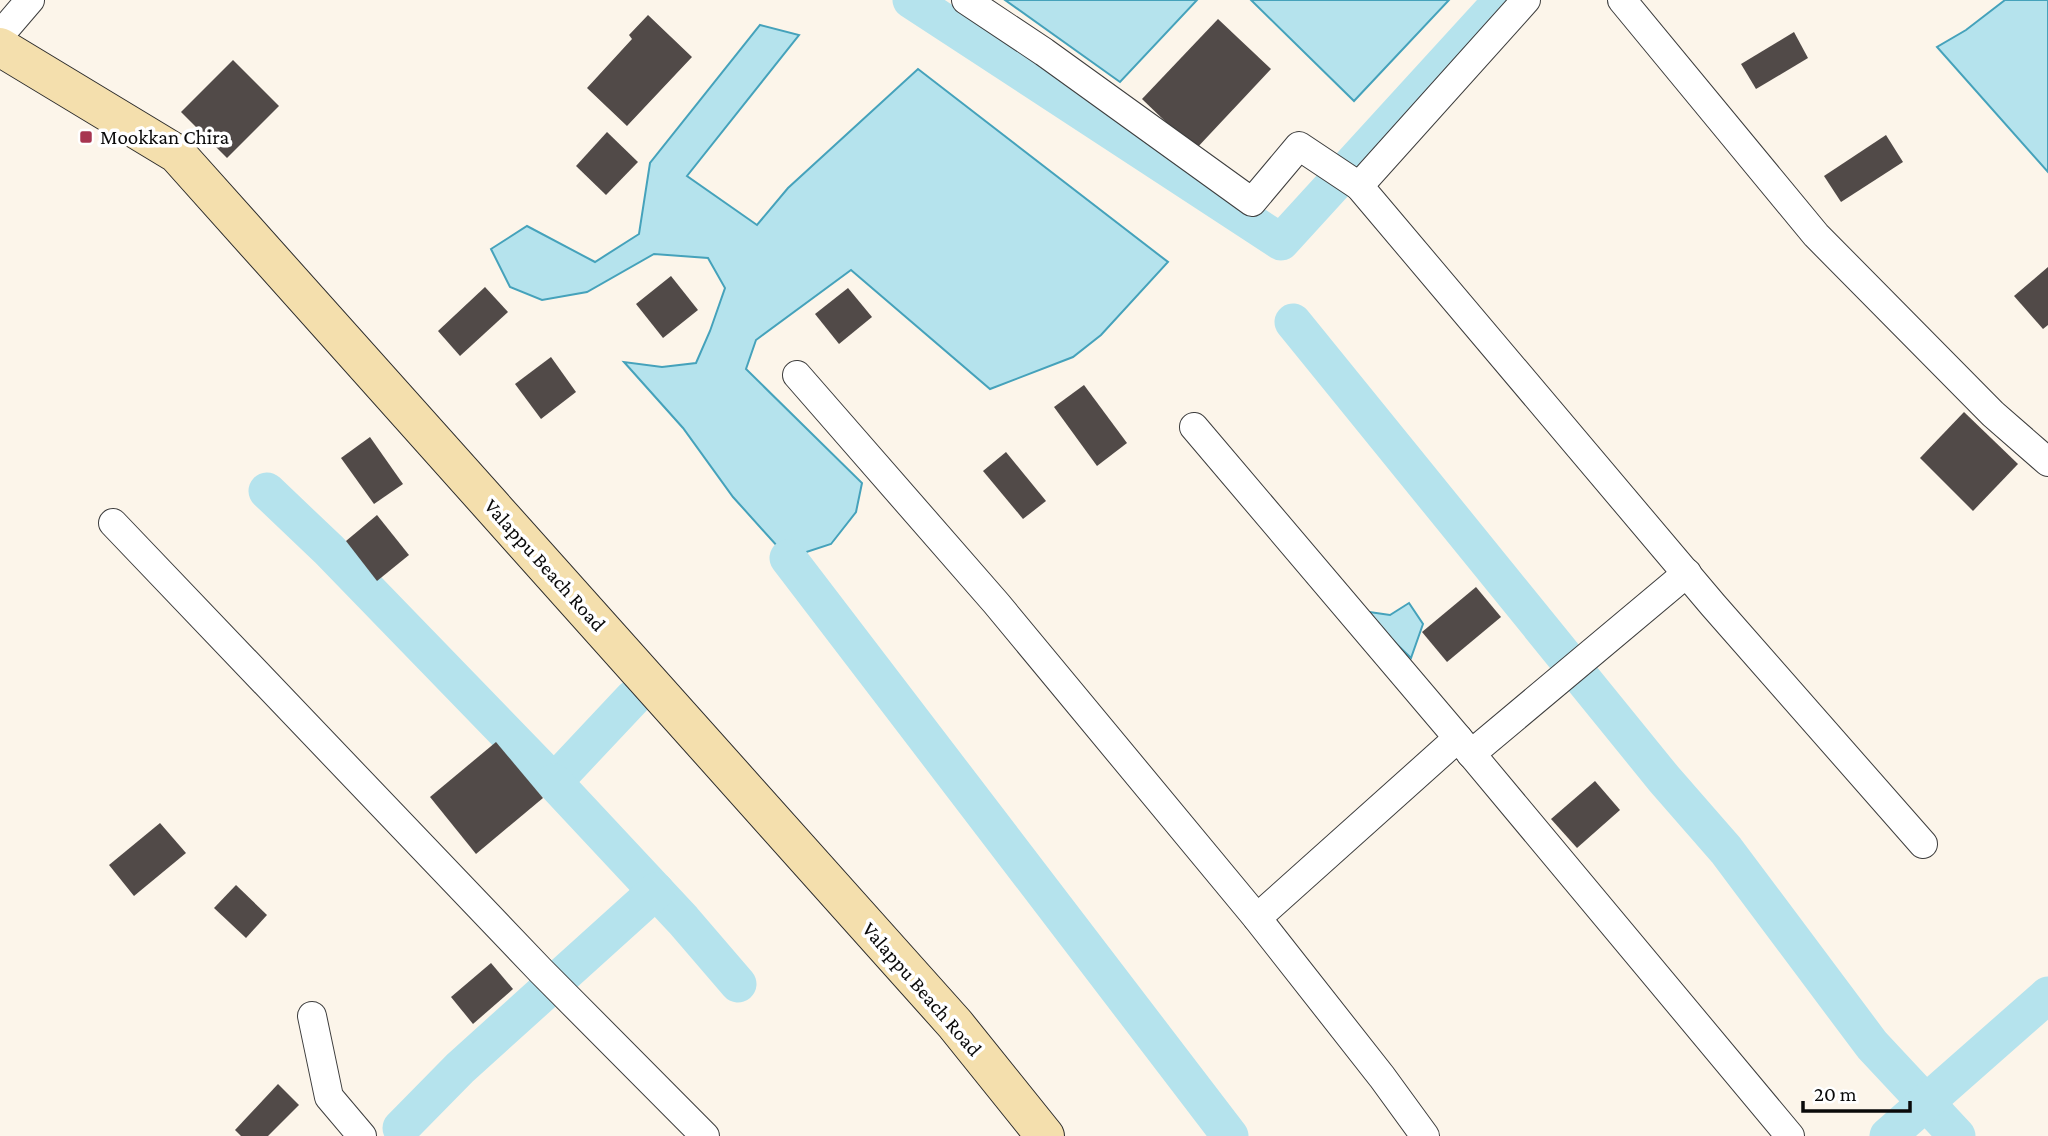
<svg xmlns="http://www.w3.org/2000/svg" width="2048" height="1136" viewBox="0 0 2048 1136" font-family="'Crimson Pro',serif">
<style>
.water{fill:#b5e3ed;stroke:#45a2bb;stroke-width:2}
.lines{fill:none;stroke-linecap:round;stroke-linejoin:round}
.canal{stroke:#b5e3ed;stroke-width:37}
.building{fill:#514a48}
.street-casing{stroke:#3d3d3d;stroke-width:30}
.secondary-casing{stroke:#2c2c2c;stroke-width:40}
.street{stroke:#fff;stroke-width:28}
.secondary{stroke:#f4dfad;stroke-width:38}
.poi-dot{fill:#a73550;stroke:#fff;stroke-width:2.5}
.labels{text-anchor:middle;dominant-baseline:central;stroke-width:7;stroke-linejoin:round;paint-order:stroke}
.poi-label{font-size:21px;fill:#0a0a0a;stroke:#fff;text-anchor:start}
.street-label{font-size:21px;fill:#0a0a0a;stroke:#fff}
</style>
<rect width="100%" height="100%" fill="#fcf5ea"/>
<g class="water">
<path d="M 1005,0 L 1197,0 L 1120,82 Z"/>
<path d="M 1251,0 L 1449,0 L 1354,101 Z"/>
<path d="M 2005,0 L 2048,0 L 2048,172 L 1937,47 L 1966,30 Z"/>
<path d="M 760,25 L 799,35 L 687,176 L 757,225 L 788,188 L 918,69 L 1168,262 L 1101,335 L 1073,357 L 990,389 L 851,270 L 756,340 L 746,369 L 862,483 L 856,512 L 831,544 L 788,558 L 733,497 L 683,428 L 624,362 L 662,367 L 696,363 L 710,331 L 725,288 L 708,258 L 654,254 L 587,292 L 542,300 L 510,287 L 491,249 L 527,226 L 595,262 L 639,234 L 650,163 Z"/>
<path d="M 1409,603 L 1423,624 L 1411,658 L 1362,611 L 1390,615 Z"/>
</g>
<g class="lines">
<g class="canal">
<path d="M 911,0 L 1281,242 L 1502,0"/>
<path d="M 1293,322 L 1664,779 L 1726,850 L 1872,1045 L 1957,1136"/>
<path d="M 267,491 L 329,550 L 554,782 L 633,698"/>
<path d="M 788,558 L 1230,1136"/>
<path d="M 554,782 L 683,920 L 738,984"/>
<path d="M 401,1128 L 460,1068 L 656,891"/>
<path d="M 1888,1136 L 2048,995"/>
</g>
</g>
<g class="building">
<path d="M 648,15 L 692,57 L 627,126 L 587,88 L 632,39 L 629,35 Z"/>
<path d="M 1218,19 L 1271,69 L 1195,150 L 1142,99 Z"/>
<path d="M 1794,32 L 1808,58 L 1756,89 L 1741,64 Z"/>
<path d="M 233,60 L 279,106 L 227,158 L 181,112 Z"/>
<path d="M 607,132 L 638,162 L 606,195 L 576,166 Z"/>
<path d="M 1886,135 L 1903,162 L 1841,202 L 1824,176 Z"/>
<path d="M 2048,267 L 2048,325 L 2043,329 L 2014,296 Z"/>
<path d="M 671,276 L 698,310 L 663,338 L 636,304 Z"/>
<path d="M 485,287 L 508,312 L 460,356 L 438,331 Z"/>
<path d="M 848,288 L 872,317 L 839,344 L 815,314 Z"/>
<path d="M 551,357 L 576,392 L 541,419 L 515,384 Z"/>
<path d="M 1084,385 L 1127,443 L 1097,466 L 1054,407 Z"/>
<path d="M 1964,412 L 2018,464 L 1973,511 L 1920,458 Z"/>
<path d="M 370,437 L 403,484 L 374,504 L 341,458 Z"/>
<path d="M 1006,452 L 1046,501 L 1023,519 L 983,471 Z"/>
<path d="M 377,515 L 409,555 L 377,581 L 346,541 Z"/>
<path d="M 1476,587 L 1501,617 L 1447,662 L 1422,632 Z"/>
<path d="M 496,742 L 543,798 L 476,854 L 430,797 Z"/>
<path d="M 1595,781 L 1620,810 L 1577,848 L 1551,819 Z"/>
<path d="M 160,823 L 186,853 L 134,896 L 109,865 Z"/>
<path d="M 236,885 L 267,915 L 246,938 L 214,908 Z"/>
<path d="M 491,963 L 513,989 L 473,1024 L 451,997 Z"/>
<path d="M 278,1084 L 299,1105 L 268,1136 L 241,1136 L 235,1130 Z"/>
</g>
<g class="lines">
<g class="street-casing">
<g id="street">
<path d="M 966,0 L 1044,52 L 1252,202 L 1299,146 L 1359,186 L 1526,0"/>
<path d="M 1622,0 L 1816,235 L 1993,414 L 2048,462"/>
<path d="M 0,35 L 30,0"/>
<path d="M 1359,186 L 1713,605 L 1923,844"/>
<path d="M 797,375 L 996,603 L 1257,918 L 1382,1077 L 1425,1136"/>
<path d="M 1194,427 L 1458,738 L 1790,1136"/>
<path d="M 113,523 L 541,971 L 705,1136"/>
<path d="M 1471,754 L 1687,573"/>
<path d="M 1257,918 L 1458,738"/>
<path d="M 312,1016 L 329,1097 L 362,1136"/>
</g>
</g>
<g class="secondary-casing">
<path id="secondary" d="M 0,47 L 177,154 L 955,1024 L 1045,1136"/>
</g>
<use href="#street" class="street"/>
<use href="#secondary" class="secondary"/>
</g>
<rect class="poi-dot" x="79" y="130" width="14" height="14" rx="3.5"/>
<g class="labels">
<g class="poi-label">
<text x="100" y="137">Mookkan Chira</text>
</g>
<g class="street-label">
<text transform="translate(545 565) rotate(48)">Valappu Beach Road</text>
<text transform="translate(922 989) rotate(49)">Valappu Beach Road</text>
</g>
</g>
<path d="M1803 1101v10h107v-10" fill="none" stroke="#0a0a0a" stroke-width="3.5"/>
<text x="1814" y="1101" font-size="21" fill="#0a0a0a" stroke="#ffffff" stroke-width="5" paint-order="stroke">20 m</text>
</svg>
